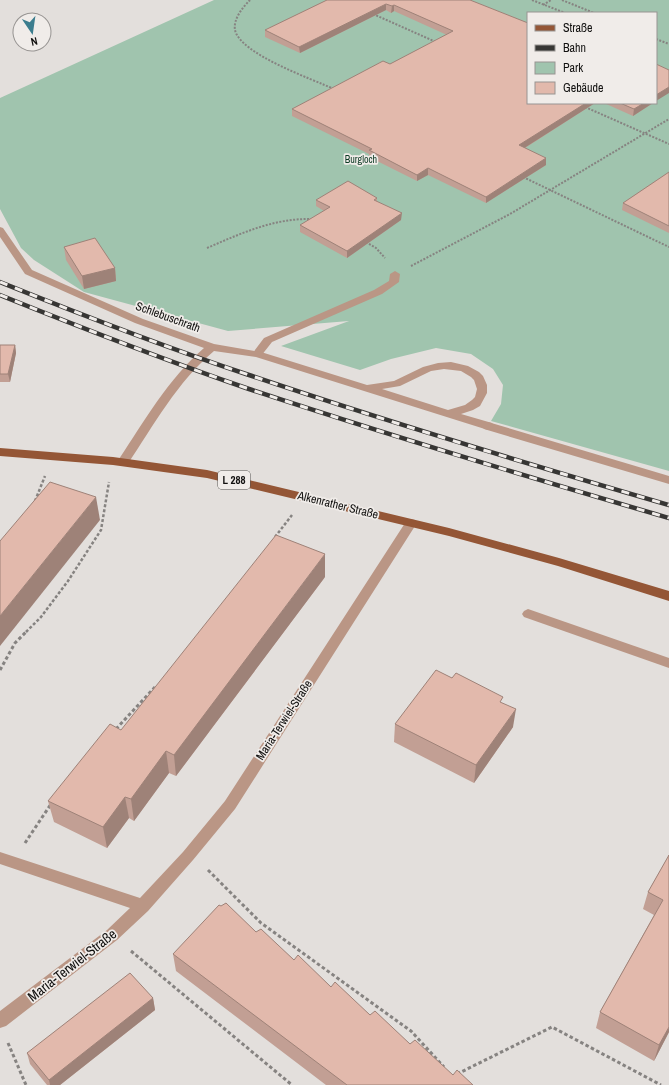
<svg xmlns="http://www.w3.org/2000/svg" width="669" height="1085" viewBox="0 0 669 1085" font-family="'Archivo Narrow',sans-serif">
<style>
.green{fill:#a0c4ae;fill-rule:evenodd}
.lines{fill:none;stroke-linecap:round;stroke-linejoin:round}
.path-far2{stroke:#868381;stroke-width:2;stroke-dasharray:2 1.5;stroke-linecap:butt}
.path-far1{stroke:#868381;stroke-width:2.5;stroke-dasharray:3 2;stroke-linecap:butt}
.path{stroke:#868381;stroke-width:3;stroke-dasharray:3.5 2.5;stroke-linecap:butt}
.service{fill:#ba9685;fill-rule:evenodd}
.minor{fill:#ba9685;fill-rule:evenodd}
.primary{fill:#945636;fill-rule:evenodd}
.rail-casing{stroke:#373634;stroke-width:4.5}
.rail{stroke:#f0ece9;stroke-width:3;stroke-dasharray:8;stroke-linecap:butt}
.wall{fill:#c29f94}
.shaded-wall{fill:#9e8278}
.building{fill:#e2b9ac;stroke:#9e8278}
.labels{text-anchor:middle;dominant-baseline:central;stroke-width:3.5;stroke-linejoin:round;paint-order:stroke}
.far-park-label{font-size:10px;fill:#0a3922;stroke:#f0ece9}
.shield{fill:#f0ece9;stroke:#545250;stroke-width:1}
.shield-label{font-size:11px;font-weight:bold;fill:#11100f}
.street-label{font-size:12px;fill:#11100f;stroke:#f0ece9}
.near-street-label{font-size:14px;fill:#11100f;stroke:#f0ece9}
</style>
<rect width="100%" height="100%" fill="#e3dfdc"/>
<path class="green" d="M 214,0 L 669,0 L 669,471 L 491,421 L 501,404 L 503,385 L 493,369 L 471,354 L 436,348 L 391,359 L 360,370 L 281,346 L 349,321 L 228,331 L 84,292 L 34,260 L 21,248 L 0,209 L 0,98 ZM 528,13 L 656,13 L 656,103 L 528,103 Z"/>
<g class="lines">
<g class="path-far2">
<path d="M 250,0 C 243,7 233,19 235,30 C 240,54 312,79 334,89"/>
<path d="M 532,0 L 565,13"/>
<path d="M 562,0 L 594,13"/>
<path d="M 543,5 L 551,0"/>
<path d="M 373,14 L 436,42"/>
<path d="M 656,39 L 669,44"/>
<path d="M 585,107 L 669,144"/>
<path d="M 523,177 L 669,247"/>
<path d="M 366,242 L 376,248 L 385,258"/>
<path d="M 207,248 C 242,233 274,218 313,219"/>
<path d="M 411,266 L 510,214 L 669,119"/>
</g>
<g class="path-far1">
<path d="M 35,501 L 45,476"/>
<path d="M 275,537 L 292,515"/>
<path d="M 26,632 L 41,617 L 68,581 L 101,530 L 109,482"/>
</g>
<g class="path">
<path d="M 0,670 L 15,643 L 27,631"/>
<path d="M 116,729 L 155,687"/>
<path d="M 25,843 L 51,804"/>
<path d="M 208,870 L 261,923 L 411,1031 L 444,1067"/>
<path d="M 131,951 L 292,1085"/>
<path d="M 8,1043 L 26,1085"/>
<path d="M 457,1074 L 552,1027 L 661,1085"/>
</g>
<g class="service">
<path d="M 395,271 L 400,274 L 399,282 L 382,294 L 272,342 L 261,356 L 253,356 L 252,354 L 264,338 L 374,290 L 389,281 L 390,274 Z"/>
<path d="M 488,422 L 669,476 L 669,484 L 484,429 L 482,426 L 484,423 Z"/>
<path d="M 528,609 L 669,658 L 669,668 L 524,617 L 522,614 L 524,611 Z"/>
</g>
<g class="minor">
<path d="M 0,227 L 3,228 L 32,270 L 143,319 L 214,344 L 261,352 L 367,385 L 394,381 L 423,367 L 438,363 L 451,362 L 468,366 L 479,372 L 483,376 L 487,385 L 487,393 L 480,406 L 473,410 L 461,414 L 492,423 L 494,426 L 492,429 L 488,430 L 256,357 L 214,351 C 177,382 154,425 127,465 L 119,465 L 117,462 L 119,459 C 145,420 168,379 204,348 L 135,323 L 25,274 L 0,237 ZM 444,369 L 461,371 L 471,377 L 474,380 L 477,389 L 475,397 L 472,400 L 465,405 L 448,410 L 382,389 L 400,386 L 431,371 Z"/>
<path d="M 411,519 L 415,520 L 417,523 L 415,526 L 235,809 L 193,860 L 148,911 L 117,940 L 6,1026 L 0,1028 L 0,1011 L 107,930 L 130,908 L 0,864 L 0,852 L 140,898 L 183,852 L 225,801 L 407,520 Z"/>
</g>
<path class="primary" d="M 0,448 L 113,457 L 207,470 L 449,528 L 559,558 L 669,591 L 669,601 L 558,566 L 449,536 L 207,478 L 113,465 L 0,456 Z"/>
<g class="rail-casing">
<g id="rail">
<path d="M 0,282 C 82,315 165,347 249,375 C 388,422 528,464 669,505"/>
<path d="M 0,295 C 82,328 165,360 249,389 C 388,435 528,477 669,518"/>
</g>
</g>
<use href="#rail" class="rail"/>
</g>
<g class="wall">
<path d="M 327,0 L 470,0 L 528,103 L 595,103 L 525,148 L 546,165 L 486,203 L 428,175 L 417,181 L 369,157 L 369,154 L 292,116 L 292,109 L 390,64 L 447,35 L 394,11 L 391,13 L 386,10 L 300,53 L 265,37 L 265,30 Z"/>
<path d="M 604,103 L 653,103 L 633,116 Z"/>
<path d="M 669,172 L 669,233 L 622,210 L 623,203 Z"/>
<path d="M 377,198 L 377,202 L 401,220 L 347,258 L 300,232 L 300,225 L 324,211 L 316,206 L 316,200 Z"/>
<path d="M 64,247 L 115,268 L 116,281 L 84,289 L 66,260 Z"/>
<path d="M 0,345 L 15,345 L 16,353 L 10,382 L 0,382 Z"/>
<path d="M 325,577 L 176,776 L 169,773 L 134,821 L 129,818 L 107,848 L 54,822 L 48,801 Z"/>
<path d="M 503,703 L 513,727 L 474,783 L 394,742 L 395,724 Z"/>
<path d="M 669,855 L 669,1032 L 654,1061 L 596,1028 L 600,1012 L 654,915 L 643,909 L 648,892 Z"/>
<path d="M 256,932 L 453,1075 L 473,1085 L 326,1085 L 176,971 L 173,954 Z"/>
<path d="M 153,998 L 155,1010 L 60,1085 L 47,1085 L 30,1064 L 27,1053 Z"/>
</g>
<g class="shaded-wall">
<path d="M 386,4 L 386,10 L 300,53 L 299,47 Z"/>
<path d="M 394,5 L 394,11 L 391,13 L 392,6 Z"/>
<path d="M 669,87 L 669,93 L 656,101 L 656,95 Z"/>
<path d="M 586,103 L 595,103 L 518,152 L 519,145 Z"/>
<path d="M 644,103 L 653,103 L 633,116 L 634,109 Z"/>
<path d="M 546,158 L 546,165 L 486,203 L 486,197 Z"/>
<path d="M 428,168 L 428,175 L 417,181 L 417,175 Z"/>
<path d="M 402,213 L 401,220 L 347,258 L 347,251 Z"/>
<path d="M 115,268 L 116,281 L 84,289 L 82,276 Z"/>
<path d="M 15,345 L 16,353 L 10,382 L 8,374 Z"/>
<path d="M 96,497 L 100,520 L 0,646 L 0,616 Z"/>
<path d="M 325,554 L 325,577 L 176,776 L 174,755 Z"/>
<path d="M 516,709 L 513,727 L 474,783 L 476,765 Z"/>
<path d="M 166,751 L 169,773 L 134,821 L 131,799 Z"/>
<path d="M 125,797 L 129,818 L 107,848 L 103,827 Z"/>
<path d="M 153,998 L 155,1010 L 60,1085 L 50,1085 L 49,1080 Z"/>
<path d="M 669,1027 L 669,1032 L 654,1061 L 659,1045 Z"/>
</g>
<g class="building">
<path d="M 327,0 L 470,0 L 528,23 L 528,103 L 586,103 L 519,145 L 546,158 L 486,197 L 428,168 L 417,175 L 369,150 L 372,149 L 292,109 L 383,61 L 390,64 L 453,31 L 394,5 L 392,6 L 386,4 L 299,47 L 265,30 Z"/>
<path d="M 656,64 L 669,70 L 669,87 L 656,95 Z"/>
<path d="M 620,103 L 644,103 L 634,109 Z"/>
<path d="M 669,172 L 669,226 L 623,203 Z"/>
<path d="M 348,181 L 377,198 L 374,200 L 402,213 L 347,251 L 300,225 L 330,207 L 316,200 Z"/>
<path d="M 95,238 L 115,268 L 82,276 L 64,247 Z"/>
<path d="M 0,345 L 15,345 L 8,374 L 0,374 Z"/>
<path d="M 50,482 L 96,497 L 0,616 L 0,541 Z"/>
<path d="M 276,535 L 325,554 L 174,755 L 166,751 L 131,799 L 125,797 L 103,827 L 48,801 L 110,724 L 121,730 Z"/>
<path d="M 436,670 L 452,678 L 456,673 L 503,697 L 500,702 L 516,709 L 476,765 L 395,724 Z"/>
<path d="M 669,855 L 669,1027 L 659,1045 L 600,1012 L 663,900 L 648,892 Z"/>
<path d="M 226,903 L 256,932 L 261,929 L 294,960 L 298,955 L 331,987 L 335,982 L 370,1015 L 375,1011 L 410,1044 L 415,1040 L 453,1075 L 457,1070 L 473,1085 L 347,1085 L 173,954 L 219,905 L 221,906 Z"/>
<path d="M 130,973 L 153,998 L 49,1080 L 27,1053 Z"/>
</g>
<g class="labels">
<g class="far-park-label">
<text x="361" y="159">Burgloch</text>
</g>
<rect class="shield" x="218" y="471" width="32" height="18" rx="3"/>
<g class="shield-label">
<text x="234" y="480">L 288</text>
</g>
<g class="street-label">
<text transform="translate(168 317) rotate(20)">Schlebuschrath</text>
<text transform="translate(338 505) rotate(14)">Alkenrather Straße</text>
<text transform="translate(284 720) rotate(-57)">Maria-Terwiel-Straße</text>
</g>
<g class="near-street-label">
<text transform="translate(72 965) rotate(-38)">Maria-Terwiel-Straße</text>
</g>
</g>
<rect x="527" y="12" width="130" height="92" fill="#f0ece9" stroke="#979492"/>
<rect x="535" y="25" width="20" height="6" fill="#945636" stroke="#979492"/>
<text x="563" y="32" font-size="12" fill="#11100f">Straße</text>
<rect x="535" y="45" width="20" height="6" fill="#373634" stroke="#979492"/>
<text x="563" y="52" font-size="12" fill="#11100f">Bahn</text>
<rect x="535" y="62" width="20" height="12" fill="#a0c4ae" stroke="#979492"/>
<text x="563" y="72" font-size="12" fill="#11100f">Park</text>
<rect x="535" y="82" width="20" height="12" fill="#e2b9ac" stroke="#979492"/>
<text x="563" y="92" font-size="12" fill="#11100f">Gebäude</text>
<g transform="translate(32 32) rotate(167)"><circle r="19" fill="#f0ece9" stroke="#979492"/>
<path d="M0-3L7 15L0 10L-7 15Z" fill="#3b7d8e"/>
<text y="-6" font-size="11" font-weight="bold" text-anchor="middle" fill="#11100f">N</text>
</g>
</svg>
